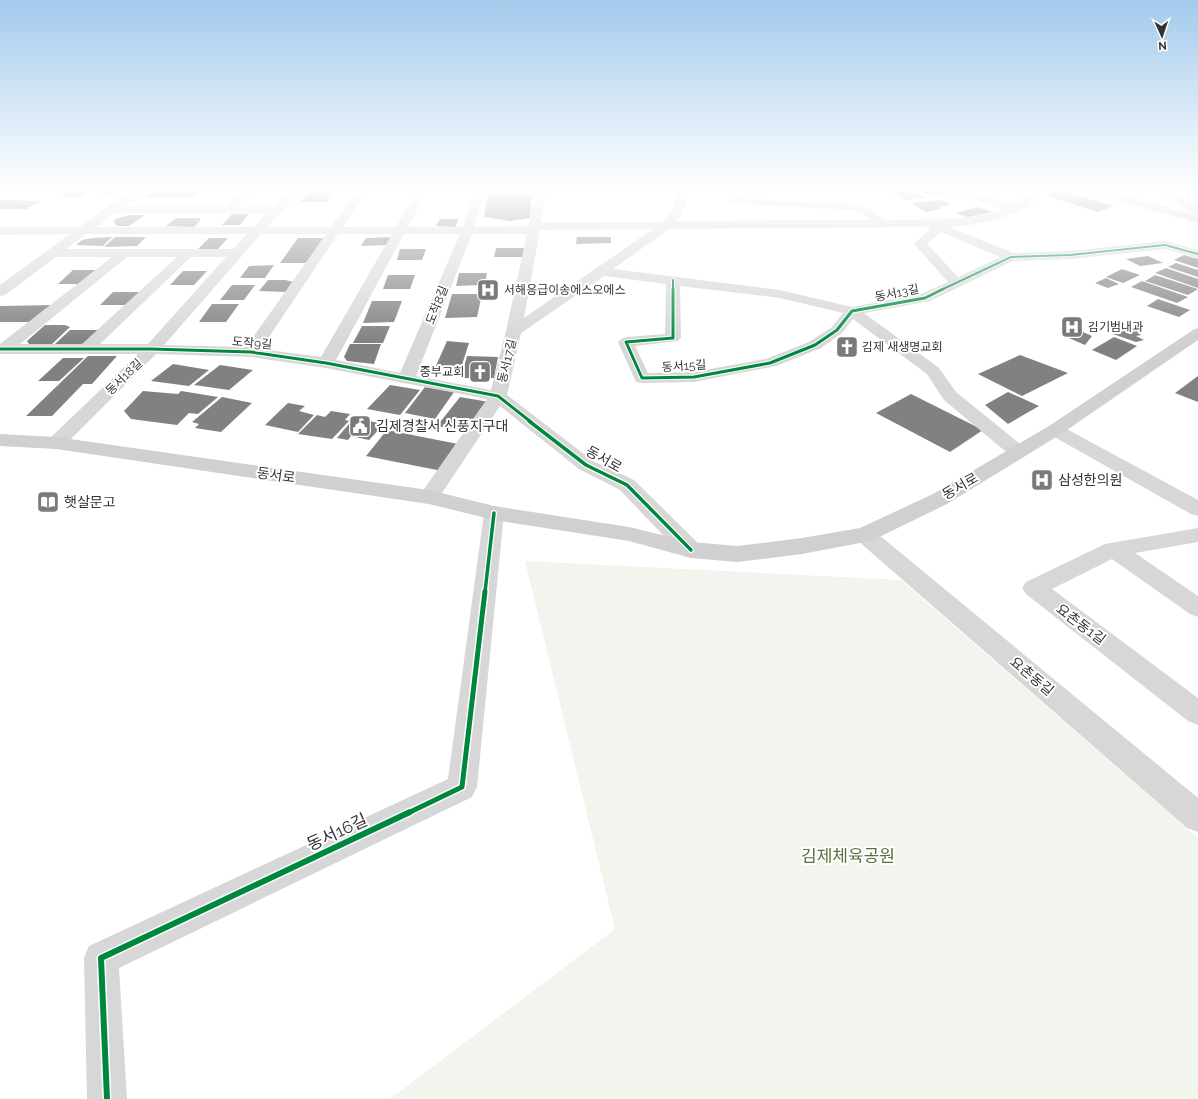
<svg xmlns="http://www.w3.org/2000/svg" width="1198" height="1099" viewBox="0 0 1198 1099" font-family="Raleway,'Noto Sans KR',sans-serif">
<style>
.green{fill:#f1f5ed}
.building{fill:#818181}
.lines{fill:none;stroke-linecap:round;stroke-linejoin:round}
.street{fill:#d7d7d7;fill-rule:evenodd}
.secondary{fill:#d0d0d0;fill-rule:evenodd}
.cycleway-far4-casing{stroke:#fff;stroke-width:3.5}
.cycleway-far3-casing{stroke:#fff;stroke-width:5}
.cycleway-far2-casing{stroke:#fff;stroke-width:6}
.cycleway-far1-casing{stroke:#fff;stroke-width:8}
.cycleway-casing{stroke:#fff;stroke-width:9}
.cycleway-far4{stroke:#00873e;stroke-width:2}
.cycleway-far3{stroke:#00873e;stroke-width:3}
.cycleway-far2{stroke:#00873e;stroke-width:3.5}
.cycleway-far1{stroke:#00873e;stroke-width:5}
.cycleway{stroke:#00873e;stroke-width:6}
.labels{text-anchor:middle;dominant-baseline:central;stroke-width:4;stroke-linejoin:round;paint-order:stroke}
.far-poi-label{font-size:12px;fill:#333;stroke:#fff;text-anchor:start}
.far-street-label{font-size:12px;fill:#333;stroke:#fff}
.poi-label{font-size:14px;fill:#333;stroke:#fff;text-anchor:start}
.street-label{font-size:14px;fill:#333;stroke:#fff}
.near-street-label{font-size:17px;fill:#333;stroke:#fff}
.near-park-label{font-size:17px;fill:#56703f;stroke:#fff}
</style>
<rect width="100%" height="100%" fill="#fff"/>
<path class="green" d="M 525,561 L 901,580 L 1198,838 L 1198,1099 L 390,1099 L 615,929 Z"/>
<g class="building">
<path d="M 73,189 L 93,189 L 81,197 L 60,197 Z"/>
<path d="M 107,189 L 122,189 L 115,194 L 99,194 Z"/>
<path d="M 159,189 L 177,189 L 168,197 L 144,197 L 149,193 L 155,193 Z"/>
<path d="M 260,189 L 282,189 L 280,191 L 258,192 Z"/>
<path d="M 312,189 L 336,189 L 327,202 L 300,202 Z"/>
<path d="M 886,189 L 909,189 L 926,198 L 906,200 Z"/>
<path d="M 918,189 L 940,189 L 950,195 L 931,196 Z"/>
<path d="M 1052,189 L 1058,190 L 1113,206 L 1098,212 L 1051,197 L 1048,190 Z"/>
<path d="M 175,191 L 199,191 L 192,198 L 168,198 Z"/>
<path d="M 488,194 L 532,195 L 530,218 L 510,221 L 484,217 Z"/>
<path d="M 0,200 L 41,201 L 27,209 L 0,209 Z"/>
<path d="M 943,200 L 952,205 L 939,207 L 941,209 L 926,212 L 911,203 Z"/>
<path d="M 977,207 L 993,212 L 972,219 L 956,213 Z"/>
<path d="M 232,214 L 249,214 L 240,225 L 222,225 Z"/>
<path d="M 130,215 L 145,215 L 129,226 L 117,226 L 113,221 L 118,218 Z"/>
<path d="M 176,218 L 200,218 L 200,221 L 194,227 L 166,226 Z"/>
<path d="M 440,219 L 459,219 L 455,227 L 436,226 Z"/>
<path d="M 112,237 L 103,246 L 76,245 L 82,240 L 93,238 Z"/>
<path d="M 115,237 L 146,237 L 137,246 L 104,247 Z"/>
<path d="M 391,237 L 386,245 L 361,246 L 366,238 Z"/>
<path d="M 577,237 L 611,237 L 611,243 L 576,244 Z"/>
<path d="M 209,238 L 228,238 L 217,250 L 197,250 Z"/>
<path d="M 298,238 L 325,238 L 307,263 L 280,263 Z"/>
<path d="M 496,248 L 524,248 L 523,257 L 494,257 Z"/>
<path d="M 400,249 L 426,249 L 422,260 L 397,260 Z"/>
<path d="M 1184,255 L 1198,259 L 1198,268 L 1174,260 Z"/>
<path d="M 1148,256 L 1163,263 L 1140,266 L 1126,259 Z"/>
<path d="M 1176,263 L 1198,270 L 1198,277 L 1168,267 Z"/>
<path d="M 274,265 L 265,278 L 240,278 L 249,266 Z"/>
<path d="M 1166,268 L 1198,279 L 1198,288 L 1155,273 Z"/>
<path d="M 1122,269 L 1140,275 L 1123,283 L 1106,277 Z"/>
<path d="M 73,270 L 96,270 L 82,284 L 58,284 Z"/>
<path d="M 183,271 L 207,271 L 194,285 L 170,285 Z"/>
<path d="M 459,273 L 487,273 L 485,282 L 480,282 L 479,285 L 456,286 Z"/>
<path d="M 388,275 L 415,275 L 410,289 L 383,289 Z"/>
<path d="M 1155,275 L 1198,289 L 1188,295 L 1145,281 Z"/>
<path d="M 1106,278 L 1119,284 L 1108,288 L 1095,283 Z"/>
<path d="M 268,280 L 285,280 L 294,282 L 287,292 L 259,291 Z"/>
<path d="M 1142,281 L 1188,297 L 1177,303 L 1131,287 Z"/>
<path d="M 232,285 L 255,285 L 244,300 L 220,300 Z"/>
<path d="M 113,292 L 143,292 L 131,305 L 100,305 Z"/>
<path d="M 452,294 L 482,294 L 477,317 L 445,318 Z"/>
<path d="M 1158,299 L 1190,310 L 1179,317 L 1147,306 Z"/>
<path d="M 372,301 L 402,301 L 394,322 L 363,323 Z"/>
<path d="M 212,304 L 239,304 L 226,322 L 199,322 Z"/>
<path d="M 54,305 L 36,322 L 0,322 L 0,306 Z"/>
<path d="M 45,325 L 65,325 L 70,327 L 52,344 L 29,344 L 27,341 Z"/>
<path d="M 1126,325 L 1140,330 L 1137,332 L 1141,335 L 1136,336 L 1144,340 L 1136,342 L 1113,334 Z"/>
<path d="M 362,326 L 390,326 L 383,343 L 353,343 Z"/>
<path d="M 1076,329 L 1092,336 L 1085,345 L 1062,335 Z"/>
<path d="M 70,330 L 101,330 L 90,341 L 79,345 L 54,345 Z"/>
<path d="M 1114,337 L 1137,346 L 1116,360 L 1092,350 Z"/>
<path d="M 447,341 L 469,343 L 461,368 L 435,368 Z"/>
<path d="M 350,344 L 381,344 L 374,364 L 347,361 L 344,357 Z"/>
<path d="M 1020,355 L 1068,373 L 1022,396 L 978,374 Z"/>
<path d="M 88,356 L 117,356 L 92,384 L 83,384 L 52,416 L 26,416 Z"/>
<path d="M 467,356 L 498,357 L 494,378 L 461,378 Z"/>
<path d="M 63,358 L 84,358 L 59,381 L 38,381 Z"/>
<path d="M 173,364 L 209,370 L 189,386 L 151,381 Z"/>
<path d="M 220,365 L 253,370 L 229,390 L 194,385 Z"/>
<path d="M 1198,376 L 1198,402 L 1175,393 Z"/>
<path d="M 390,385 L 420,390 L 400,415 L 367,409 Z"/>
<path d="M 425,387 L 454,392 L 435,419 L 405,413 Z"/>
<path d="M 143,391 L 178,394 L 181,391 L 218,397 L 198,414 L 189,413 L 177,425 L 131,419 L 124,411 Z"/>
<path d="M 1008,392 L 1039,406 L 1008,424 L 985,405 Z"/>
<path d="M 911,394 L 983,430 L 950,452 L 876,413 Z"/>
<path d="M 222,397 L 252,403 L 221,432 L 195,428 L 199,424 L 192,422 Z"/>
<path d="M 460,397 L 489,402 L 469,432 L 437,426 Z"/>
<path d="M 288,403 L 305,406 L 299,411 L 314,415 L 298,432 L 265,425 Z"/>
<path d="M 331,411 L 350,414 L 345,420 L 349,421 L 332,439 L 298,434 L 317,415 L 325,417 Z"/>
<path d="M 354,418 L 384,424 L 369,440 L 351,436 L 348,440 L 337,438 Z"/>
<path d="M 387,430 L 458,444 L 442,471 L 366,456 Z"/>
</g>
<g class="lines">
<g class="street">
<path d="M 133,189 L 145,189 L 123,207 L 225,207 L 245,189 L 256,189 L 238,207 L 274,207 L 291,189 L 302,189 L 267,227 L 331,227 L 358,189 L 368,189 L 343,227 L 396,227 L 418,189 L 428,189 L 408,227 L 463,227 L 476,189 L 486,189 L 474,227 L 529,226 L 536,189 L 546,189 L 541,222 L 663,222 C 673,211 676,205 677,189 L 687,189 C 688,202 685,212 676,221 L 870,220 L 862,213 L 851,210 L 736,204 L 730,201 L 727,189 L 737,189 L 740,198 L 852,204 L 870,209 L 884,220 L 960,219 L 1003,209 L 949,191 L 948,189 L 964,189 L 1013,204 L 1028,194 L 1032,189 L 1042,189 C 1038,196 1035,201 1028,206 C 1008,218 972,226 949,227 L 1013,253 L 1070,251 L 1165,241 L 1198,250 L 1198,258 L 1165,249 L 1070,259 L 1013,261 L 930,301 L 864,313 L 939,368 L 956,392 L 1025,448 L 1027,452 L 1025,456 L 1018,458 L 1011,456 L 944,400 L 927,374 L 853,319 L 842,333 L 821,348 L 776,366 L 694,382 L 642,383 L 636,382 L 618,342 L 621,339 L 626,337 L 665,334 L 666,284 L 604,276 L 521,333 L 507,395 L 593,461 L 634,480 L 699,544 L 702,550 L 699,556 L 691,558 L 683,556 L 620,490 L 579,469 L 500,406 L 436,502 L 429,504 L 422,502 L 419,497 L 422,492 L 487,399 L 326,368 L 251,357 L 156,354 L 63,447 L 56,449 L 49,447 L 47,443 L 49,439 L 138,354 L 0,354 L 0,344 L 112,257 L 56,257 L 5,295 L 0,296 L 0,285 L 70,234 L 0,235 L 0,227 L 80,227 ZM 114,213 L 267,213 L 254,227 L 96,227 ZM 928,227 L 930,229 L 914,244 L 948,282 L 921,294 L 852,307 L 780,290 L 613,269 L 669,229 ZM 653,229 L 524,318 L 540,230 ZM 941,232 L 1000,257 L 958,277 L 927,244 ZM 86,234 L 247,234 L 233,249 L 66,249 ZM 261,234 L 326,234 L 246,347 L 164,345 ZM 338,234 L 392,234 L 321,357 L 261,349 ZM 404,234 L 460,234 L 400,373 L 336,360 ZM 472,234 L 527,234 L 506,331 L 491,390 L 416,376 ZM 127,257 L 177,257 L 82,344 L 20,344 ZM 191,257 L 226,257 L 148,344 L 100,344 ZM 680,286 L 780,298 L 843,313 L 832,327 L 809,342 L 766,359 L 694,372 L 648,373 L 635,346 L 678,341 L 681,338 Z"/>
<path d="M 1156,189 L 1168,189 L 1198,208 L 1198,216 L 1194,215 Z"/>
<path d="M 1055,425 L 1061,426 L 1198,500 L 1198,516 L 1191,514 L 1049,434 L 1046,430 L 1049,426 Z"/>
<path d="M 494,506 L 501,508 L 504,513 L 477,787 L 472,797 L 119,968 L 127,1099 L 87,1099 L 84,958 L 89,946 L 448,779 L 484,513 L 487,508 Z"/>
<path d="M 865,528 L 873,530 L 1198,798 L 1198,832 L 1187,828 L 857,540 L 854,535 L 857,530 Z"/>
<path d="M 1198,528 L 1198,542 L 1135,553 L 1198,596 L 1198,617 L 1190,614 L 1112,559 L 1052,589 L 1198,698 L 1198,725 L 1188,721 L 1026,594 L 1022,588 L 1026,582 L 1105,544 Z"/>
</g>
<g class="secondary">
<path d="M 1084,189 L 1101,189 L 1198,216 L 1198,223 L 1085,191 Z"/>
<path d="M 1198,328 L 1198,340 L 1061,434 L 947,504 L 873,540 L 865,542 L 802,554 L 737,562 L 691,558 L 629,541 L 494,520 L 429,504 L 56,449 L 0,446 L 0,434 L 56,437 L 429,490 L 494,506 L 629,527 L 691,542 L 737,546 L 802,538 L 860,528 L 933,494 L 1049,426 L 1193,330 Z"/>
</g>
<g class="cycleway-far4-casing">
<g id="cycleway-far4">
<path d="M 673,280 L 673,290"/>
<path d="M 941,290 L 1011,257 L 1070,255 L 1165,245 L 1198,254"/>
</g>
</g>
<g class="cycleway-far3-casing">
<g id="cycleway-far3">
<path d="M 673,289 L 673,338 L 626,342 L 642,378 L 694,377 L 770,363 L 815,345 L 837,330 L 852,311 L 925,298 L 943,289"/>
<path d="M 0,349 L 152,349 L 251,352 L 326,363 L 498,396 L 531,422"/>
</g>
</g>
<g class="cycleway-far2-casing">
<g id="cycleway-far2">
<path d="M 529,421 L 586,465 L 627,485 L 691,550"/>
<path d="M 485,592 L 494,513"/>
</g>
</g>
<g class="cycleway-far1-casing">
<path id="cycleway-far1" d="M 408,813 L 462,787 L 485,591"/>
</g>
<g class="cycleway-casing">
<path id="cycleway" d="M 107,1099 L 101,958 L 410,812"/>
</g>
<use href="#cycleway-far4" class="cycleway-far4"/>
<use href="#cycleway-far3" class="cycleway-far3"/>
<use href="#cycleway-far2" class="cycleway-far2"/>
<use href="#cycleway-far1" class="cycleway-far1"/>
<use href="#cycleway" class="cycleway"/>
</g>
<linearGradient id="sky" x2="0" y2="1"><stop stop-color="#a3caec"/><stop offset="0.55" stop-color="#fff"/><stop offset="1" stop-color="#fff" stop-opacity="0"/></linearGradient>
<rect width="1198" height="343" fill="url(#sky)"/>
<defs>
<g id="hospital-square" transform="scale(1.15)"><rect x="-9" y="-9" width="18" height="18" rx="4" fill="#7a7a7a" stroke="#fff"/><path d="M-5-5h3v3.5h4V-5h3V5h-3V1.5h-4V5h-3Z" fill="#fff"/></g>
<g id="church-square" transform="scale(1.15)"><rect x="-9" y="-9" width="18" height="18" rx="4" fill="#7a7a7a" stroke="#fff"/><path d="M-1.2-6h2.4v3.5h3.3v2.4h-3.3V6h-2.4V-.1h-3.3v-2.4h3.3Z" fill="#fff"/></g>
<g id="civic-square" transform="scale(1.15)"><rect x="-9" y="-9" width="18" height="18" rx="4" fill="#7a7a7a" stroke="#fff"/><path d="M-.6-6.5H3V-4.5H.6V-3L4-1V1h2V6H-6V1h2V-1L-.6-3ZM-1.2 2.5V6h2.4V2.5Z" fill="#fff"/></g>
<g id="library-square" transform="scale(1.15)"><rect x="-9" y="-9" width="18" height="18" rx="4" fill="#7a7a7a" stroke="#fff"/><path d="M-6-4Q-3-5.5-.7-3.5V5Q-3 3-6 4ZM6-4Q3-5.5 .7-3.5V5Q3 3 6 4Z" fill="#fff"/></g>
</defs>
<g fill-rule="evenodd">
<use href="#hospital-square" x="488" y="290"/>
<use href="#hospital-square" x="1072" y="327"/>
<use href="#church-square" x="847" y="347"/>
<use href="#church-square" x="480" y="372"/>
<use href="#civic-square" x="360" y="426"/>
<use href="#hospital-square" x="1042" y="480"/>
<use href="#library-square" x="48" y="502"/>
</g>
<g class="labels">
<g class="far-poi-label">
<text x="504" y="290">서해응급이송에스오에스</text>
<text x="1088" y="327">김기범내과</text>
<text x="862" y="347">김제 새생명교회</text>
<text x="464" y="372" text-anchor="end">중부교회</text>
</g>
<g class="far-street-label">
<text transform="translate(897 293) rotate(-11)">동서13길</text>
<text transform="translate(437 305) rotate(-68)">도작8길</text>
<text transform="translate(252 343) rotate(5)">도작9길</text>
<text transform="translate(507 361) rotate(-76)">동서17길</text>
<text transform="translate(684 366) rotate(-4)">동서15길</text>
<text transform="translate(124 377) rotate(-44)">동서18길</text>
</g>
<g class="poi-label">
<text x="376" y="426">김제경찰서 신풍지구대</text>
<text x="1058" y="480">삼성한의원</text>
<text x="64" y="502">햇살문고</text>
</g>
<g class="street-label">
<text transform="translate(604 459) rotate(29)">동서로</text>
<text transform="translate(276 475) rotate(8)">동서로</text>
<text transform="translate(960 486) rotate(-30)">동서로</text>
<text transform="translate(1081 624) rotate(37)">요촌동1길</text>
<text transform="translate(1032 676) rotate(40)">요촌동길</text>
</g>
<g class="near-street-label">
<text transform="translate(337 832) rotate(-25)">동서16길</text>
</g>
<g class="near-park-label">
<text x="848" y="856">김제체육공원</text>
</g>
</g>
<g transform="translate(1162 36) rotate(177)" stroke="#ffffff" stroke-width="3" paint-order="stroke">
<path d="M0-3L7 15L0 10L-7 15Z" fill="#333333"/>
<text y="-6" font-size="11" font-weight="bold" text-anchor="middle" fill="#333333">N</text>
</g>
</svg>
